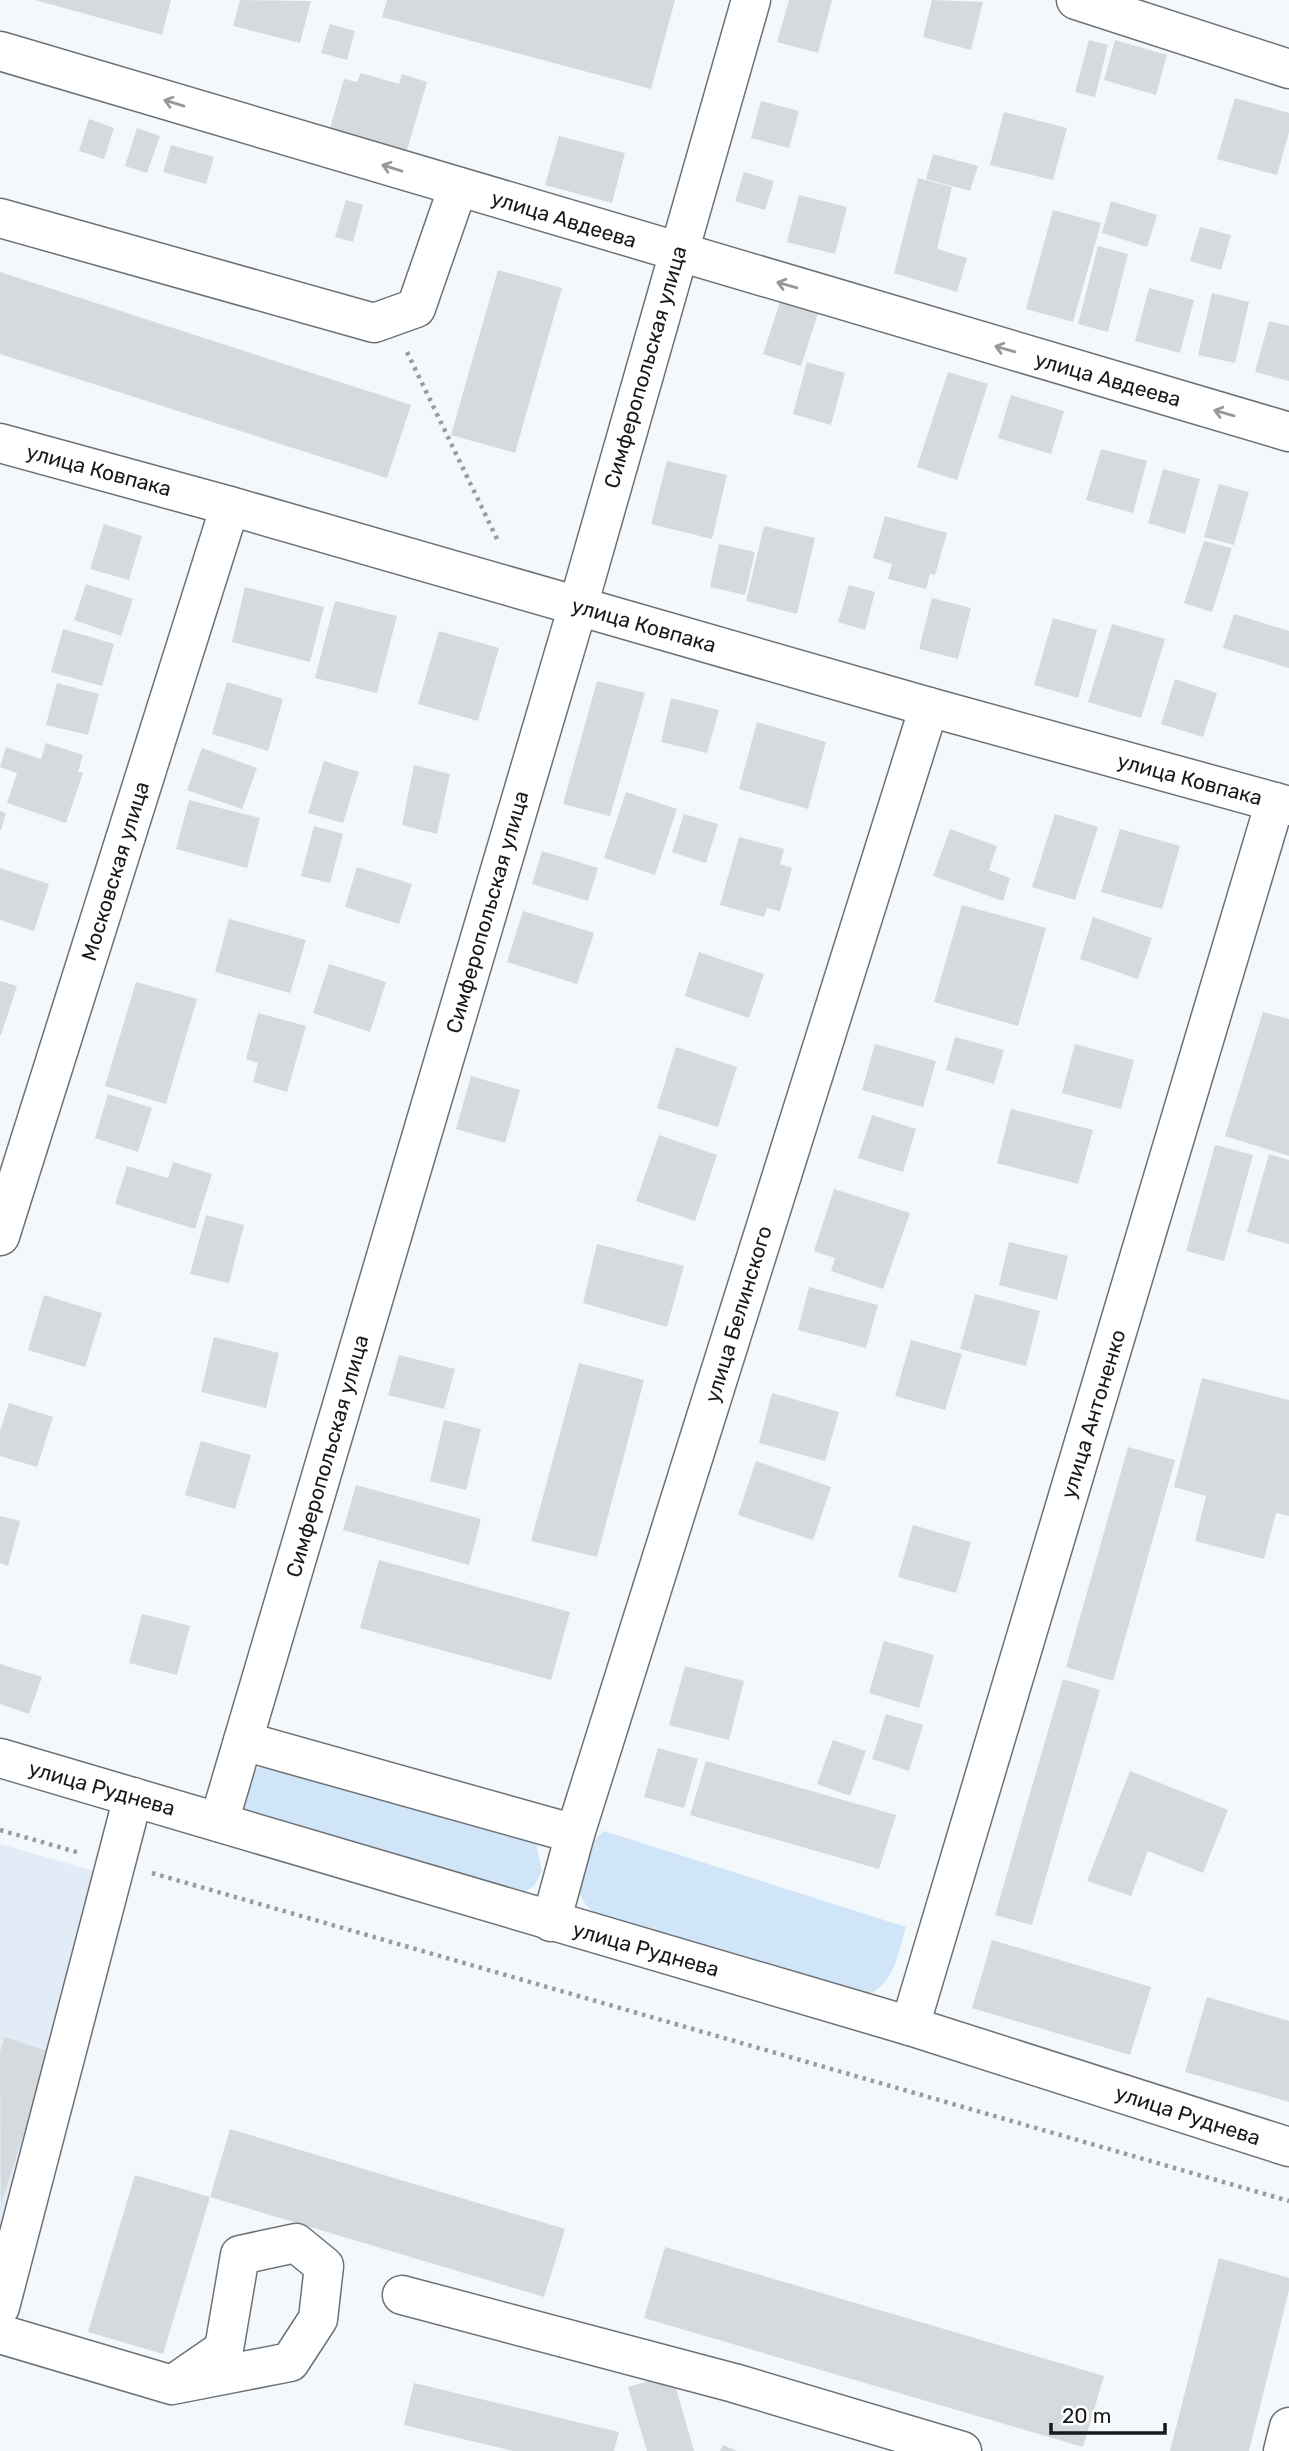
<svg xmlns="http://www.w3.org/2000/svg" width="1289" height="2451" viewBox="0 0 1289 2451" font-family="Rubik,sans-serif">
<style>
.built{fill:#e1ecf6}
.green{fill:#d1e5f8}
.building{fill:#d5dade}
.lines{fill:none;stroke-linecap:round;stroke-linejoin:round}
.minor-casing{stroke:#6d7175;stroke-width:41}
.major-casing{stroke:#6d7175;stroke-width:41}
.path{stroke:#989c9f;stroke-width:4.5;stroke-dasharray:3.5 5;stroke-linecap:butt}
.minor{stroke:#fff;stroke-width:38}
.major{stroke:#fff;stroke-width:38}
.oneway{stroke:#979898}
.labels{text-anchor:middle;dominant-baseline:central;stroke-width:5;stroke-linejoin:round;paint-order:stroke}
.street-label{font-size:21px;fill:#17191a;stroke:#fff}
</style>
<rect width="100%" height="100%" fill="#f3f8fd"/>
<path class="built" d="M 0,1844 L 129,1881 L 0,2251 Z"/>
<g class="green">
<path d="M 261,1767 L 536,1843 L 542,1871 L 534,1886 L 520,1895 L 244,1818 L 239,1778 Z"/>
<path d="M 604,1831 L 906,1927 C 895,1963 895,1987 855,2000 L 595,1915 C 588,1907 579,1898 578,1886 C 576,1870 591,1840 604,1831 Z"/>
</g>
<g class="building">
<path d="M 35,0 L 171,0 L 162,35 Z"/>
<path d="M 240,0 L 311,1 L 300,43 L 233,26 Z"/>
<path d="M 387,0 L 675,0 L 651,89 L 382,17 Z"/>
<path d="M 789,0 L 832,0 L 818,53 L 777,42 Z"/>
<path d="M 932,0 L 983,2 L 971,50 L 923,37 Z"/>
<path d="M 330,24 L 355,31 L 347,60 L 321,53 Z"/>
<path d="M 1089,40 L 1108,45 L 1095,97 L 1075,92 Z"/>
<path d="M 1115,40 L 1167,55 L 1156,95 L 1104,80 Z"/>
<path d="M 361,73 L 399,84 L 402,74 L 427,82 L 407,150 L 330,128 L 344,79 L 357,82 Z"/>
<path d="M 1235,98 L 1289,113 L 1289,132 L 1277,175 L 1217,159 Z"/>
<path d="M 761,101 L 799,111 L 789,148 L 751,138 Z"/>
<path d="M 1004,112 L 1067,128 L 1053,180 L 990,165 Z"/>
<path d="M 89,119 L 114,128 L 104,159 L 79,151 Z"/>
<path d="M 137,128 L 160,136 L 147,173 L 125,166 Z"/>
<path d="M 559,136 L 625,153 L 612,203 L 545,185 Z"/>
<path d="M 171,145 L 214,157 L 206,184 L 163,172 Z"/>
<path d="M 933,154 L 978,166 L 970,191 L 926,179 Z"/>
<path d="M 744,172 L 774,181 L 765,210 L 735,201 Z"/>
<path d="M 918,178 L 952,187 L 937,249 L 967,258 L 957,292 L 894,273 Z"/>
<path d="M 799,195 L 847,207 L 835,254 L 787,242 Z"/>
<path d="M 346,200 L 363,205 L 353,242 L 335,237 Z"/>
<path d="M 1111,201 L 1157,215 L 1147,247 L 1102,233 Z"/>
<path d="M 1053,210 L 1101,223 L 1073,322 L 1026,309 Z"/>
<path d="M 1200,227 L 1231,235 L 1221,270 L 1190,261 Z"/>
<path d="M 1098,246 L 1128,254 L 1108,332 L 1078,324 Z"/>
<path d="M 498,270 L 562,288 L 515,453 L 451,435 Z"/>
<path d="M 0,272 L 411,405 L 387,478 L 0,354 Z"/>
<path d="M 1149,288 L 1194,300 L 1180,353 L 1135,341 Z"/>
<path d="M 1212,293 L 1249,302 L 1235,363 L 1198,355 Z"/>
<path d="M 780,302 L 818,313 L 801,366 L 763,354 Z"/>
<path d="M 1269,321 L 1289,326 L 1289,381 L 1255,372 Z"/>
<path d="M 807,362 L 845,373 L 831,425 L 793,414 Z"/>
<path d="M 948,372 L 988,384 L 957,480 L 917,467 Z"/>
<path d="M 1011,395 L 1064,411 L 1051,454 L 998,438 Z"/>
<path d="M 1101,449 L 1147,461 L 1133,513 L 1086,500 Z"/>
<path d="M 667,461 L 727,475 L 712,539 L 651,524 Z"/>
<path d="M 1163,469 L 1200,479 L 1185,534 L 1148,523 Z"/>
<path d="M 1219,484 L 1249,492 L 1234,545 L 1204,537 Z"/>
<path d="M 885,516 L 947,533 L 935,575 L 930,574 L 926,589 L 888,579 L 892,564 L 873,558 Z"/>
<path d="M 104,524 L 142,536 L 129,580 L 90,569 Z"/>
<path d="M 764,526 L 815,538 L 797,614 L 746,601 Z"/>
<path d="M 1204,541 L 1232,548 L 1212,612 L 1184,603 Z"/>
<path d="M 719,544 L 755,552 L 745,595 L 710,587 Z"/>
<path d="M 86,584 L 133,599 L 121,636 L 74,620 Z"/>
<path d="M 849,585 L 875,592 L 865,630 L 838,622 Z"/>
<path d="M 245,587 L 324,607 L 310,662 L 232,642 Z"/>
<path d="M 932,598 L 971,608 L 958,659 L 919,649 Z"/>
<path d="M 335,601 L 397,616 L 377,693 L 315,678 Z"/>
<path d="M 1234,614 L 1289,631 L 1289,668 L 1223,648 Z"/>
<path d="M 1053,618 L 1097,630 L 1078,698 L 1034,685 Z"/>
<path d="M 1112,624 L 1165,639 L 1141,718 L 1088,702 Z"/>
<path d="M 63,629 L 114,644 L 102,686 L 51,672 Z"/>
<path d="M 439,631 L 499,648 L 478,721 L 418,704 Z"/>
<path d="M 1175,679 L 1217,693 L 1203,737 L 1161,724 Z"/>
<path d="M 597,681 L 645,693 L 610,816 L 563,804 Z"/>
<path d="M 227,682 L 283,699 L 268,751 L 212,734 Z"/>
<path d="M 57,683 L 99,694 L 88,735 L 46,725 Z"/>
<path d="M 671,698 L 719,710 L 707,753 L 661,742 Z"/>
<path d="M 757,722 L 826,742 L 808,809 L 739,789 Z"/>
<path d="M 46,743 L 83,755 L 78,772 L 83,773 L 66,823 L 7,803 L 17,773 L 0,767 L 6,747 L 41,759 Z"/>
<path d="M 202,748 L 257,768 L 242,809 L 187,790 Z"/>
<path d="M 324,761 L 359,772 L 343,823 L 308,813 Z"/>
<path d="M 414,765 L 450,774 L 437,834 L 402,825 Z"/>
<path d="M 626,792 L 677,809 L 655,875 L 604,858 Z"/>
<path d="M 189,800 L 260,818 L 247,868 L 176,849 Z"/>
<path d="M 0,811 L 6,813 L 1,830 L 0,830 Z"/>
<path d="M 684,814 L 718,824 L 706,863 L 672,852 Z"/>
<path d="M 1055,814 L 1098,827 L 1075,900 L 1032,887 Z"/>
<path d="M 314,826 L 343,834 L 330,883 L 301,876 Z"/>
<path d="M 950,829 L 997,846 L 989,870 L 1010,878 L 1003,901 L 933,876 Z"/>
<path d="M 1120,829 L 1180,846 L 1162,909 L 1101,892 Z"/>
<path d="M 739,837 L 784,849 L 780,864 L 792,868 L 780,911 L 767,908 L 764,917 L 720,905 Z"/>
<path d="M 542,851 L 598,868 L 588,901 L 532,884 Z"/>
<path d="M 357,867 L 412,884 L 399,924 L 345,907 Z"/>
<path d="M 0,868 L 49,884 L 34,931 L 0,920 Z"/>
<path d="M 962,905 L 1046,928 L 1018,1026 L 934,1002 Z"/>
<path d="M 523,911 L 594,933 L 577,984 L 507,962 Z"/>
<path d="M 1093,917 L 1152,938 L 1138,979 L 1080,959 Z"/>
<path d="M 229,919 L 306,940 L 290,993 L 215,972 Z"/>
<path d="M 699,952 L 764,974 L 749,1018 L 685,996 Z"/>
<path d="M 329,964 L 386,982 L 370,1032 L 313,1013 Z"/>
<path d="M 0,981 L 17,986 L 1,1035 L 0,1035 Z"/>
<path d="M 136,982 L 197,999 L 166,1104 L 105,1086 Z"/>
<path d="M 1263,1012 L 1289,1019 L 1289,1156 L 1225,1136 Z"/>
<path d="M 258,1013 L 306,1026 L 287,1092 L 253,1082 L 258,1063 L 246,1059 Z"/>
<path d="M 955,1037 L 1004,1050 L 994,1084 L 946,1070 Z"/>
<path d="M 875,1044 L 936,1061 L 923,1107 L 862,1090 Z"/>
<path d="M 1075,1044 L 1134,1060 L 1121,1109 L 1062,1093 Z"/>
<path d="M 676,1047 L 737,1067 L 718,1127 L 657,1108 Z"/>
<path d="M 471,1076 L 520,1090 L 505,1143 L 456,1129 Z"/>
<path d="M 108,1094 L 152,1108 L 138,1152 L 95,1138 Z"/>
<path d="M 1011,1109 L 1093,1130 L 1078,1184 L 997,1163 Z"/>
<path d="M 872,1115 L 916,1129 L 903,1172 L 858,1158 Z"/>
<path d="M 659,1135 L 717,1155 L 695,1221 L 636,1201 Z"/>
<path d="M 1215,1145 L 1253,1155 L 1224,1261 L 1186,1251 Z"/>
<path d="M 1269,1154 L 1289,1160 L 1289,1244 L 1247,1232 Z"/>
<path d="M 173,1162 L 212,1174 L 195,1229 L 115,1204 L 127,1166 L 168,1178 Z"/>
<path d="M 834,1189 L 910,1213 L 883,1289 L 831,1271 L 835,1258 L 814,1251 Z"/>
<path d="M 206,1215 L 244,1225 L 229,1283 L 190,1274 Z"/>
<path d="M 1009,1242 L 1068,1256 L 1057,1300 L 999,1285 Z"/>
<path d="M 597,1244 L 684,1266 L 667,1327 L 583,1303 Z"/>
<path d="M 809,1287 L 878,1305 L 866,1348 L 798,1330 Z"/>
<path d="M 975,1294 L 1040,1311 L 1026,1366 L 960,1349 Z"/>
<path d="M 44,1295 L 102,1313 L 85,1367 L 28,1350 Z"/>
<path d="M 214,1337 L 279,1353 L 266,1408 L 201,1392 Z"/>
<path d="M 911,1340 L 962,1354 L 945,1410 L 895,1396 Z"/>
<path d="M 399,1355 L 455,1369 L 444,1409 L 388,1395 Z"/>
<path d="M 579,1363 L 644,1380 L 597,1557 L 531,1541 Z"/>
<path d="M 1202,1378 L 1289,1400 L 1289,1516 L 1276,1513 L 1264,1559 L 1195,1541 L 1206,1496 L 1174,1487 Z"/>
<path d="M 772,1393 L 839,1412 L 825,1461 L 759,1443 Z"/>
<path d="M 9,1403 L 53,1417 L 37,1467 L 0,1456 L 0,1431 Z"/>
<path d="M 444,1420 L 481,1429 L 466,1490 L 430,1481 Z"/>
<path d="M 201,1441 L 251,1455 L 235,1509 L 185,1495 Z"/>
<path d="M 1128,1447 L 1175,1460 L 1113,1681 L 1066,1667 Z"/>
<path d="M 756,1461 L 831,1487 L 813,1540 L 738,1515 Z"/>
<path d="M 356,1485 L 481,1519 L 469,1565 L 343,1530 Z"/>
<path d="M 0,1516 L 20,1521 L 8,1566 L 0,1563 Z"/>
<path d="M 913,1525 L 971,1542 L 956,1593 L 898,1577 Z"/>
<path d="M 379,1560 L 570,1612 L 551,1680 L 360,1628 Z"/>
<path d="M 142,1614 L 190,1626 L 177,1675 L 129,1663 Z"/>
<path d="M 884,1641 L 934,1655 L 919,1708 L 869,1693 Z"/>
<path d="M 0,1664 L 42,1677 L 29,1714 L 0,1704 Z"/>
<path d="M 685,1666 L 744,1681 L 729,1740 L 669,1725 Z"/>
<path d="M 1063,1679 L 1100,1690 L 1032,1925 L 995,1915 Z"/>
<path d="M 886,1714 L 923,1725 L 909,1771 L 872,1759 Z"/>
<path d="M 833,1740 L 866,1751 L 850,1796 L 817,1784 Z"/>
<path d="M 658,1748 L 698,1759 L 684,1808 L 644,1797 Z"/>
<path d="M 706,1761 L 896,1815 L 879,1869 L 690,1815 Z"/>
<path d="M 1130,1771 L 1228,1810 L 1203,1873 L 1148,1851 L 1131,1896 L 1087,1881 Z"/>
<path d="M 992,1940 L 1151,1987 L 1130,2055 L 972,2008 Z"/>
<path d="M 1207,1997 L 1289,2021 L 1289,2102 L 1185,2072 Z"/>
<path d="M 5,2037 L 50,2052 L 1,2204 L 0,2052 Z"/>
<path d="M 230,2129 L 565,2229 L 544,2297 L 210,2197 Z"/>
<path d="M 135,2175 L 210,2197 L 163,2354 L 88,2332 Z"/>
<path d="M 665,2247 L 1104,2376 L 1083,2447 L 644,2318 Z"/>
<path d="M 1219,2258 L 1289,2278 L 1289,2290 L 1249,2451 L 1170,2451 Z"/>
<path d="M 672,2374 L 694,2451 L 647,2451 L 628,2387 Z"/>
<path d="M 414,2383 L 619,2432 L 614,2451 L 513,2451 L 404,2425 Z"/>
<path d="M 723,2445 L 737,2451 L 720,2451 Z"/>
</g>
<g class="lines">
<g class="minor-casing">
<g id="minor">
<path d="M 1076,0 L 1289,69"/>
<path d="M 0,51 L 1289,432"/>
<path d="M 0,218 L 374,323 L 416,308 L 458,187"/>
<path d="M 0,443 L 230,506 L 929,707 L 1289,806"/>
<path d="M 0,1236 L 230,506"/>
<path d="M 243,1741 L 575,1834"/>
<path d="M 219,1822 L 578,606 L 751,0"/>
<path d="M 551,1922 L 575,1834 L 929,707"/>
<path d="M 910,2026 L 1275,802"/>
<path d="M 402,2295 L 734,2383 L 962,2451"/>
<path d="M 0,2307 L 133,1797"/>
<path d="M 0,2334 L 172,2385 L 290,2362 L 318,2319 L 324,2266 L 296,2243 L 240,2255 L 224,2349 L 172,2385"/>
<path d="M 1283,2451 L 1289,2427"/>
</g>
</g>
<g class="major-casing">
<path id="major" d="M 0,1758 L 910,2026 L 1289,2147"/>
</g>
<g class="path">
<path d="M 407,352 L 499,543"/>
<path d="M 0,1830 L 80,1853"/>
<path d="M 152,1873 L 1289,2201"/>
</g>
<use href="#minor" class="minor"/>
<use href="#major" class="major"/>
</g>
<defs><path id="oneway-shaft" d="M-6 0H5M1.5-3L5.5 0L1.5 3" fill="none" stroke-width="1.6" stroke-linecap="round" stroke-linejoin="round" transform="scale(1.75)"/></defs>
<g class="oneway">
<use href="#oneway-shaft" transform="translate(174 103) rotate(-163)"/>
<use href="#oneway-shaft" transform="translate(392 168) rotate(-163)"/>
<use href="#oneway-shaft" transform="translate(787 285) rotate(-164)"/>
<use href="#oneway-shaft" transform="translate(1005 349) rotate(-164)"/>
<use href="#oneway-shaft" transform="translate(1224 413) rotate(-164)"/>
</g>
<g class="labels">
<g class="street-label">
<text transform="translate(564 219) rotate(17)">улица Авдеева</text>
<text transform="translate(645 367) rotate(-74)">Симферопольская улица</text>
<text transform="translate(1108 379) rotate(16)">улица Авдеева</text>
<text transform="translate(99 470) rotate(15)">улица Ковпака</text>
<text transform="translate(644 625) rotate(16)">улица Ковпака</text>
<text transform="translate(1190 779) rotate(15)">улица Ковпака</text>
<text transform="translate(115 871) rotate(-73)">Московская улица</text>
<text transform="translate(487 912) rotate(-74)">Симферопольская улица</text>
<text transform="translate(738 1314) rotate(-73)">улица Белинского</text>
<text transform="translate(1093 1414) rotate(-73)">улица Антоненко</text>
<text transform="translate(327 1456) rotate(-74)">Симферопольская улица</text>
<text transform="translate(102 1788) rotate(16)">улица Руднева</text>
<text transform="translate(646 1949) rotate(16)">улица Руднева</text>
<text transform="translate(1188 2115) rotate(18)">улица Руднева</text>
</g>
</g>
<path d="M1051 2423v10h114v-10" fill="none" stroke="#17191a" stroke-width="3.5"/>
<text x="1062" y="2423" font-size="21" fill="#17191a" stroke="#ffffff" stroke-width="5" paint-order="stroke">20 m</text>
</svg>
